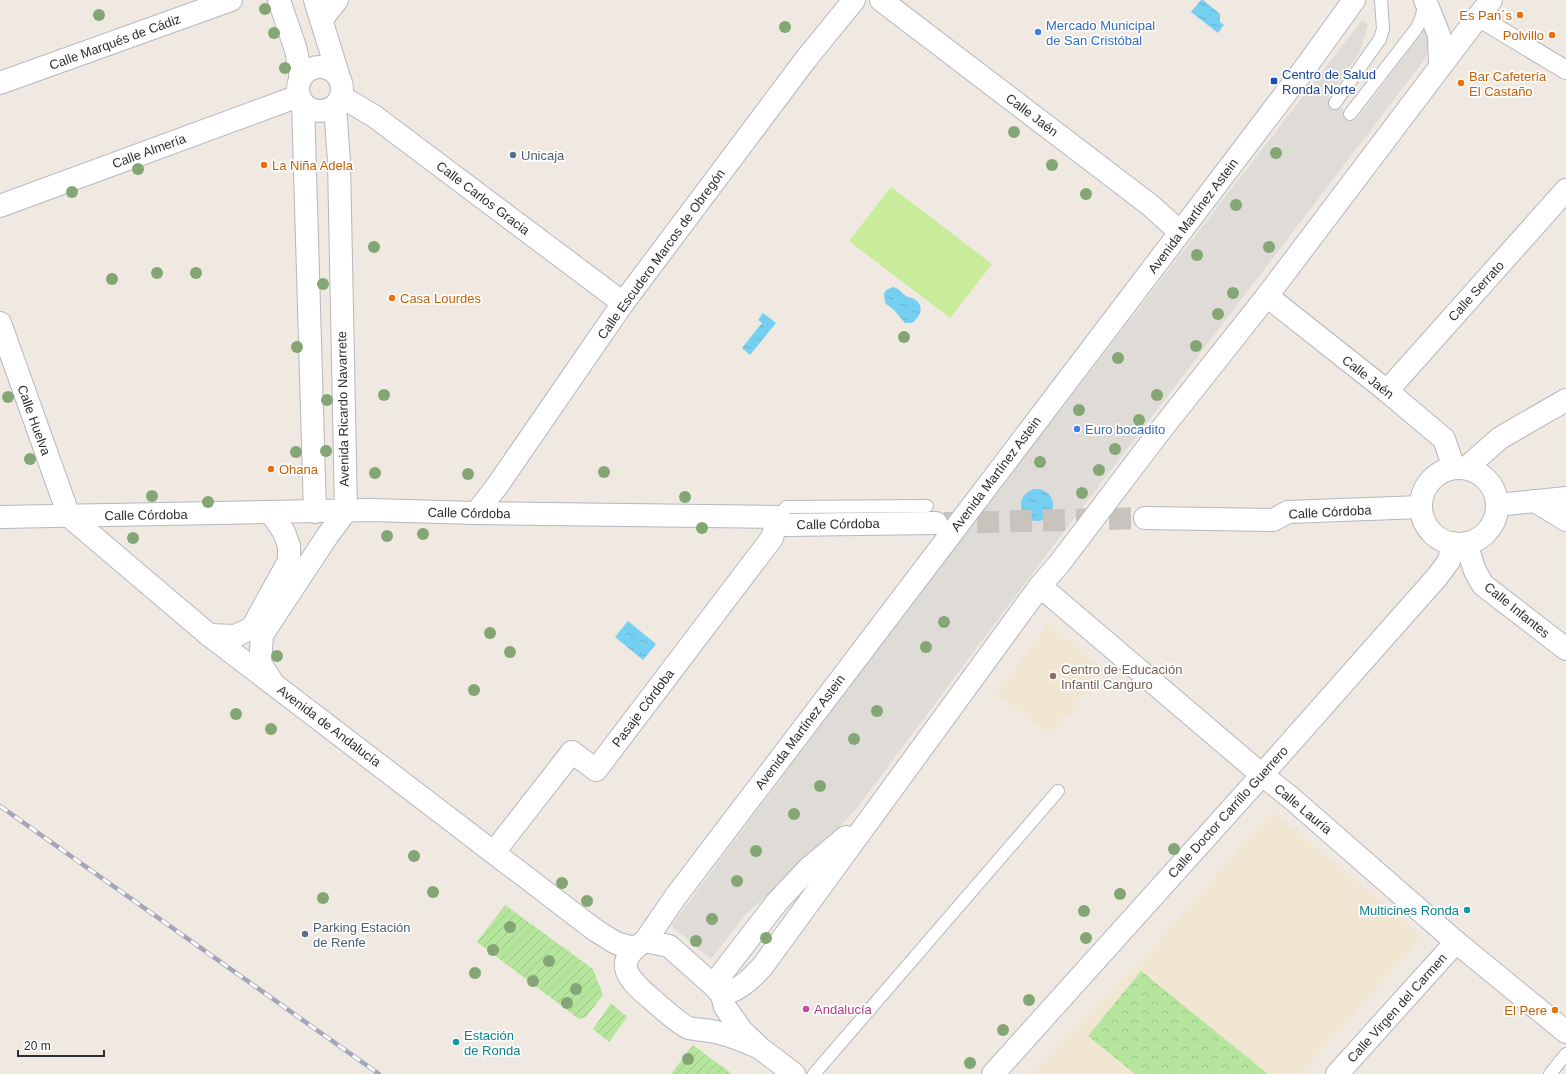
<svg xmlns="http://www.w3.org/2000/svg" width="1566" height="1074" viewBox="0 0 1566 1074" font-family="Helvetica,sans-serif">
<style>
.education{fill:#f0e6d1}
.park{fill:url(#park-crowns)}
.garden{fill:url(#garden-furrows)}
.pitch{fill:#c9ec9a}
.plaza{fill:#dfdcd8}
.water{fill:url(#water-ripples)}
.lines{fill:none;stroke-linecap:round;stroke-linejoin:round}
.tertiary-tunnel{stroke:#c8c4bd;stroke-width:22;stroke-dasharray:22 11;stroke-linecap:butt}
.service-casing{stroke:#b4b7c1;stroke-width:14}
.pedestrian-casing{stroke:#b4b7c1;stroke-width:20}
.minor-casing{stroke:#b4b7c1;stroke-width:24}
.tertiary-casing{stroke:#b4b7c1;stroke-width:24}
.secondary-casing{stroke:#b4b7c1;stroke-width:24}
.service{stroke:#fff;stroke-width:12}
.pedestrian{stroke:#fff;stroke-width:18}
.minor{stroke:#fff;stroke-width:22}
.tertiary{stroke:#fff;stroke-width:22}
.secondary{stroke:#fff;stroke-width:22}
.rail-casing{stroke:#a3a6b8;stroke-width:4.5}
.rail{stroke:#fff;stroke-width:3;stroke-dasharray:9;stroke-linecap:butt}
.tree{fill:#84a574}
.food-dot{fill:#e8710a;stroke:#fff;stroke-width:1.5}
.shop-dot{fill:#3f7fe0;stroke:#fff;stroke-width:1.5}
.transit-dot{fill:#1a4fb4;stroke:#fff;stroke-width:1.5}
.service-dot{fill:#5c6f8a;stroke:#fff;stroke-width:1.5}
.education-dot{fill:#8d6e63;stroke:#fff;stroke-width:1.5}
.culture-dot{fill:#0f9aa8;stroke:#fff;stroke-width:1.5}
.hotel-dot{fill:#d1479c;stroke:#fff;stroke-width:1.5}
.labels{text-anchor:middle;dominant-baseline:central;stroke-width:3.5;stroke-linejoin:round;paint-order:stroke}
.food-label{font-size:13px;fill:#c56008;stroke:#fff;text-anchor:start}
.shop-label{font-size:13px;fill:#366cbe;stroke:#fff;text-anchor:start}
.street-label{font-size:13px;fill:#2e2e2e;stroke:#fff}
.transit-label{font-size:13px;fill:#164399;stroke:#fff;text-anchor:start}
.service-label{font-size:13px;fill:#4e5e75;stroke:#fff;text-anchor:start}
.education-label{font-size:13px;fill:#785e54;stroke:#fff;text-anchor:start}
.culture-label{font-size:13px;fill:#0d838f;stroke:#fff;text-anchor:end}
.hotel-label{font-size:13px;fill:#b23c85;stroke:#fff;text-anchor:start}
</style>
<defs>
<pattern id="park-crowns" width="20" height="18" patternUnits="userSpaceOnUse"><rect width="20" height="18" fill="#b6e59e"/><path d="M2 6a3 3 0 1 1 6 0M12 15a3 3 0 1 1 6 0" fill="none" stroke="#9dc588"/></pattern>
<pattern id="garden-furrows" width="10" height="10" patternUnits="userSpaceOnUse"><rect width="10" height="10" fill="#b6e59e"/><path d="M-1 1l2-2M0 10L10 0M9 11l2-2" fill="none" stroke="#9dc588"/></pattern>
<pattern id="water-ripples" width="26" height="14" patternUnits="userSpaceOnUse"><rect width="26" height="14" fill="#75cff0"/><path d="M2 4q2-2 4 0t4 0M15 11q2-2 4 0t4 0" fill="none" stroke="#66b2ce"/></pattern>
</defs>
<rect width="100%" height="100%" fill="#efe9e1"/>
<g class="education">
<path d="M 1049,623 L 1103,669 L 1070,714 L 1066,718 L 1063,717 L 1050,734 L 996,693 Z"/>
<path d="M 1272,811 L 1423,936 L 1301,1074 L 1033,1074 L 1146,955 Z"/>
</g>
<path class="park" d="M 1141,971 L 1268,1074 L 1135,1074 L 1088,1036 Z"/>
<g class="garden">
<path d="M 505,905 L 593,969 L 603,995 L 586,1017 L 579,1019 L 477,942 Z"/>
<path d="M 611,1003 L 627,1017 L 609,1042 L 593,1029 Z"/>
<path d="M 693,1045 L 732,1074 L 671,1074 Z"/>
</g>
<path class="pitch" d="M 891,187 L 992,264 L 950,318 L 849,241 Z"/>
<path class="plaza" d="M 1362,20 L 1368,25 L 1359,54 L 1328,97 L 1356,120 L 1427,26 L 1429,47 L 1425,59 L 1050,550 L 857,808 L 808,860 L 746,914 L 711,959 L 671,926 L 928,581 Z"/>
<g class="water">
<path d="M 1201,0 L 1203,0 L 1220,14 L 1220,22 L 1224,25 L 1218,33 L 1191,12 Z"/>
<path d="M 893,287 C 899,288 901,293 906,296 C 910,298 915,298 918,302 C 924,309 919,318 912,323 L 905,323 L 894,310 L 885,303 L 884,294 L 886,290 Z"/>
<path d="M 763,313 L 776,323 L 750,355 L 742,348 L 762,323 L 758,320 Z"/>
<circle cx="1037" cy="505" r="16"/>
<path d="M 628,621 L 656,644 L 643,660 L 615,637 Z"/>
</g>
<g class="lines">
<path class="tertiary-tunnel" d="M 944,523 L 1145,518"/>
<g class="service-casing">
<g id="service">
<path d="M 1335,103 L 1380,39 L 1383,29 L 1381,0"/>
<path d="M 1350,114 L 1416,29 L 1420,22 L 1425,4"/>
<path d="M 778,517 L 786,507 L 927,506"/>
<path d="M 814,1074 L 1058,791"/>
<path d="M 1550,1074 L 1566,1054"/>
</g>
</g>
<g class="pedestrian-casing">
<path id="pedestrian" d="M 1478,17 L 1566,70"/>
</g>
<g class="minor-casing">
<g id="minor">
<path d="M 881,0 L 1150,205 L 1180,232"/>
<path d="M 322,19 L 337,0"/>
<path d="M 1440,67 L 1478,17"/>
<path d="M 0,83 L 231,0"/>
<path d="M 342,97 L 374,116 L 623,303"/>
<path d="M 0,206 L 299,96"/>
<path d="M 0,323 L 69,516"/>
<path d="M 1387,391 L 1566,190"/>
<path d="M 1535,501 L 1566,520"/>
<path d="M 1497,505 L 1566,498"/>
<path d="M 476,513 L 497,486 L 623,303 L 806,59 L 854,0"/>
<path d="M 1040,586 L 1262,775 L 1290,797 L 1456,942 L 1566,1032"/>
<path d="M 494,852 L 572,752 L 596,770 L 772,538 L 778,517"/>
<path d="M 993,1074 L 1262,775 L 1437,577 L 1449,561 L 1453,543"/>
<path d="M 1337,1074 L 1456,942"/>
</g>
</g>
<g class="tertiary-casing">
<g id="tertiary">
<path d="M 279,0 L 296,50 L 301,78"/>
<path d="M 315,0 L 338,74"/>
<path d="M 1478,17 L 1491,0"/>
<circle cx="320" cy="89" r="22"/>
<path d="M 303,103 L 315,512"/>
<path d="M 1267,296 L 1387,391 L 1444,439 L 1454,468"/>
<path d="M 1466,468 L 1500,438 L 1566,400"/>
<circle cx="1459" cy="506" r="38"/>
<path d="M 69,516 L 209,635 L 595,930 L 616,943 L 634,948"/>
<path d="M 0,517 L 371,510 L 476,513 L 778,517 L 785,525 L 936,523"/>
<path d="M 1145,518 L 1273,520 L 1288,512 L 1421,507"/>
<path d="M 1466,543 L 1475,571 L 1483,585 L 1566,649"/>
<path d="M 209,635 L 235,636 L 252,628 L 289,561 L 289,546 L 284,532 L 271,513"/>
<path d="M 271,680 L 260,663 L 262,635 L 328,535 L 346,511 L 339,161 L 335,106"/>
</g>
</g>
<g class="secondary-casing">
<g id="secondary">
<path d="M 645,941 L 676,896 L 1308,64 L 1354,0"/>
<path d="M 713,985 L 777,902 L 808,869 L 846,837"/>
<path d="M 722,995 C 740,989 749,981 762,967 L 1040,586 L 1059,564 L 1160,431 L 1267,296 L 1440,67 L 1439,35 L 1425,0"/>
<path d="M 760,1048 C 745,1041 732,1036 716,1032 C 707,1030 698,1030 689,1028 C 682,1026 663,1009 657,1004 C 635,984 606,965 645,941 L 669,946 L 713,985 L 722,995 L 725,1007 L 742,1031 L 760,1048 L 794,1074"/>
</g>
</g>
<use href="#service" class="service"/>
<use href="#pedestrian" class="pedestrian"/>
<use href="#minor" class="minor"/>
<use href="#tertiary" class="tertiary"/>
<use href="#secondary" class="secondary"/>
<g class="rail-casing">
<path id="rail" d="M 0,806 L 379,1074"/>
</g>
<use href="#rail" class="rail"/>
</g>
<g class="tree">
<circle cx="265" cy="9" r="6"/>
<circle cx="99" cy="15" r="6"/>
<circle cx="785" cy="27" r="6"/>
<circle cx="274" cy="33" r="6"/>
<circle cx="285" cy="68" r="6"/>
<circle cx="1014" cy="132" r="6"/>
<circle cx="1276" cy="153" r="6"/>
<circle cx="1052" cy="165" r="6"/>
<circle cx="138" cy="169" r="6"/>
<circle cx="72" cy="192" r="6"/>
<circle cx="1086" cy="194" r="6"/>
<circle cx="1236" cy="205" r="6"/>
<circle cx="374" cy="247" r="6"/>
<circle cx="1269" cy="247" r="6"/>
<circle cx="1197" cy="255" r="6"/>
<circle cx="157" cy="273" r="6"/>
<circle cx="196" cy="273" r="6"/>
<circle cx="112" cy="279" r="6"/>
<circle cx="323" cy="284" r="6"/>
<circle cx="1233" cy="293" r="6"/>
<circle cx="1218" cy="314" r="6"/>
<circle cx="904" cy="337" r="6"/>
<circle cx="1196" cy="346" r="6"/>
<circle cx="297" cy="347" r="6"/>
<circle cx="1118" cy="358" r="6"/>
<circle cx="384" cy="395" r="6"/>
<circle cx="1157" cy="395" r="6"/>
<circle cx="8" cy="397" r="6"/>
<circle cx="327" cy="400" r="6"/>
<circle cx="1079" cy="410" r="6"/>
<circle cx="1139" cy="420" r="6"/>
<circle cx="1115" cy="449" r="6"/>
<circle cx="326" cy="451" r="6"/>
<circle cx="296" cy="452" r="6"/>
<circle cx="30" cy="459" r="6"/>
<circle cx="1040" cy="462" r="6"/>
<circle cx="1099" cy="470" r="6"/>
<circle cx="604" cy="472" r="6"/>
<circle cx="375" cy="473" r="6"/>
<circle cx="468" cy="474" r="6"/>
<circle cx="1082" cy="493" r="6"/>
<circle cx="152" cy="496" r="6"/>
<circle cx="685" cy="497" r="6"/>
<circle cx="208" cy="502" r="6"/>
<circle cx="702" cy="528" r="6"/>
<circle cx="423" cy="534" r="6"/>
<circle cx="387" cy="536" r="6"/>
<circle cx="133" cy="538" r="6"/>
<circle cx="944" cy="622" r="6"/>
<circle cx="490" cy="633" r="6"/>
<circle cx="926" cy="647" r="6"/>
<circle cx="510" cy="652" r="6"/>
<circle cx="277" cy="656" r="6"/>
<circle cx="474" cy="690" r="6"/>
<circle cx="877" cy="711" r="6"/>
<circle cx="236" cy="714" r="6"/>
<circle cx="271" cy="729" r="6"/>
<circle cx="854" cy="739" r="6"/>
<circle cx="820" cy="786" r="6"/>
<circle cx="794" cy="814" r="6"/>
<circle cx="1174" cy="849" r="6"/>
<circle cx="756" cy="851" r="6"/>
<circle cx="414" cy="856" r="6"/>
<circle cx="737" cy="881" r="6"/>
<circle cx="562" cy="883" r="6"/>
<circle cx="433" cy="892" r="6"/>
<circle cx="1120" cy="894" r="6"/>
<circle cx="323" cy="898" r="6"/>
<circle cx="587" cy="901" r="6"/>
<circle cx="1084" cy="911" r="6"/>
<circle cx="712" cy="919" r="6"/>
<circle cx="510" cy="927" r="6"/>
<circle cx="766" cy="938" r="6"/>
<circle cx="1086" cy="938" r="6"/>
<circle cx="696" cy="941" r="6"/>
<circle cx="493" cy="950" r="6"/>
<circle cx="549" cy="961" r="6"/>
<circle cx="475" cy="973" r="6"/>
<circle cx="533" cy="981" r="6"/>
<circle cx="576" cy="989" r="6"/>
<circle cx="1029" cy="1000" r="6"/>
<circle cx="567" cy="1003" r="6"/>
<circle cx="1003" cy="1030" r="6"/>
<circle cx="688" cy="1059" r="6"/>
<circle cx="970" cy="1063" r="6"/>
</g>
<g class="food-dot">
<circle cx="1520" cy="15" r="4"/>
<circle cx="1552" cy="35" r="4"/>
<circle cx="1461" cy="83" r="4"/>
<circle cx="264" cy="165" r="4"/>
<circle cx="392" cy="298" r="4"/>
<circle cx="271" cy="469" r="4"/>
<circle cx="1555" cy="1010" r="4"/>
</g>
<g class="shop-dot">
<circle cx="1038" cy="32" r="4"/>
<circle cx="1077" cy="429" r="4"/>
</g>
<rect class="transit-dot" x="1270" y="77" width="8" height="8" rx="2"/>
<g class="service-dot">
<circle cx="513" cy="155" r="4"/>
<circle cx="305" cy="934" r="4"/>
</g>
<circle class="education-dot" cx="1053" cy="676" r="4"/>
<g class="culture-dot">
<circle cx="1467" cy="910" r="4"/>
<circle cx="456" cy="1042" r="4"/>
</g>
<circle class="hotel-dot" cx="806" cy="1009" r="4"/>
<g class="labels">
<g class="food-label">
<text x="1512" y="15" text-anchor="end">Es Pan´s</text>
<text x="1544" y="35" text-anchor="end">Polvillo</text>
<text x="1469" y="76">Bar Cafetería<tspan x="1469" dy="15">El Castaño</tspan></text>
<text x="272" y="165">La Niña Adela</text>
<text x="400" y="298">Casa Lourdes</text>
<text x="279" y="469">Ohana</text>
<text x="1547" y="1010" text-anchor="end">El Pere</text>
</g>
<g class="shop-label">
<text x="1046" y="25">Mercado Municipal<tspan x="1046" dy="15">de San Cristóbal</tspan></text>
<text x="1085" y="429">Euro bocadito</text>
</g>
<g class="street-label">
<text transform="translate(115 42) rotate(-20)">Calle Marqués de Cádiz</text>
<text transform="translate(1032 115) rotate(37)">Calle Jaén</text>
<text transform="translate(149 151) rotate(-20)">Calle Almería</text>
<text transform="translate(483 198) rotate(37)">Calle Carlos Gracia</text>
<text transform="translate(1193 216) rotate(-53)">Avenida Martínez Astein</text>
<text transform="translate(661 254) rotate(-54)">Calle Escudero Marcos de Obregón</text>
<text transform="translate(1476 291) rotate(-48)">Calle Serrato</text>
<text transform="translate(1368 377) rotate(38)">Calle Jaén</text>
<text transform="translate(343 409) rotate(-91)">Avenida Ricardo Navarrete</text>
<text transform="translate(34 420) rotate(70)">Calle Huelva</text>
<text transform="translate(996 474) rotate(-53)">Avenida Martínez Astein</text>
<text transform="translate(1330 512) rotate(-3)">Calle Córdoba</text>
<text transform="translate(469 513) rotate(1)">Calle Córdoba</text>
<text transform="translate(146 515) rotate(-1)">Calle Córdoba</text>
<text transform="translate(838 524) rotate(-1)">Calle Córdoba</text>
<text transform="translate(1517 610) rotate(39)">Calle Infantes</text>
<text transform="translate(643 708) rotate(-53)">Pasaje Córdoba</text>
<text transform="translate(329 726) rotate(37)">Avenida de Andalucía</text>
<text transform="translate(800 732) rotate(-53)">Avenida Martínez Astein</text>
<text transform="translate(1303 809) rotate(40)">Calle Lauría</text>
<text transform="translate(1228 812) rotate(-48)">Calle Doctor Carrillo Guerrero</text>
<text transform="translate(1397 1008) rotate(-48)">Calle Virgen del Carmen</text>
</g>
<g class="transit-label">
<text x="1282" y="74">Centro de Salud<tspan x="1282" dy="15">Ronda Norte</tspan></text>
</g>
<g class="service-label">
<text x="521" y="155">Unicaja</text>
<text x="313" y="927">Parking Estación<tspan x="313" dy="15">de Renfe</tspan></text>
</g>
<g class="education-label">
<text x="1061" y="669">Centro de Educación<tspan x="1061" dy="15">Infantil Canguro</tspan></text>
</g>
<g class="culture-label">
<text x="1459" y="910">Multicines Ronda</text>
<text x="464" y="1035" text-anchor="start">Estación<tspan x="464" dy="15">de Ronda</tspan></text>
</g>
<g class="hotel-label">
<text x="814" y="1009">Andalucía</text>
</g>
</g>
<path d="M18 1050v6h86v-6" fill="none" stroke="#2e2e2e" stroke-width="2"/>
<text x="24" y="1050" font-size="12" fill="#2e2e2e" stroke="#ffffff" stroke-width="3" paint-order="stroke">20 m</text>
</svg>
